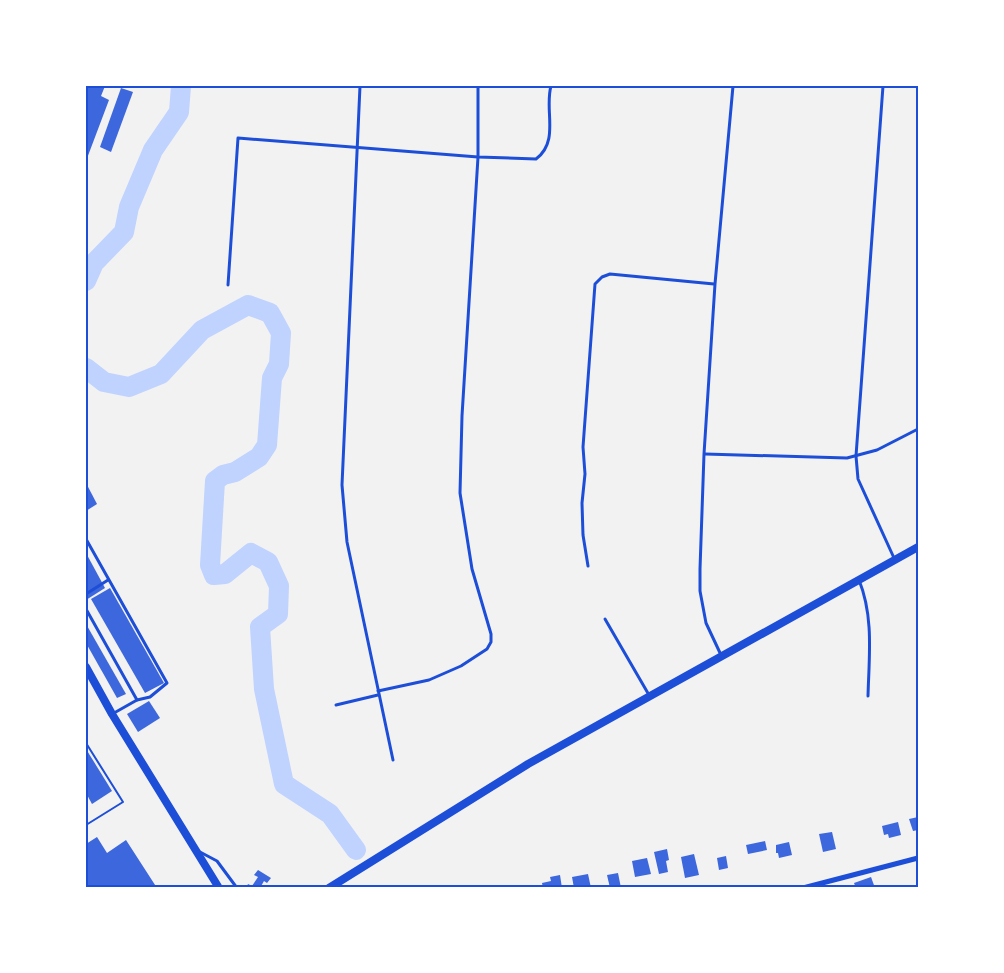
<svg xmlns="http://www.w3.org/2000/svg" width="1004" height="973" viewBox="0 0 1004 973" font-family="Arial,sans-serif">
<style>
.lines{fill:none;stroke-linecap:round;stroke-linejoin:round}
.river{stroke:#bfd3fe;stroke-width:20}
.building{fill:#3d67dc}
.path{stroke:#1d4ed8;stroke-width:2}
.service{stroke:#1d4ed8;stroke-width:3}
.minor{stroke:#1d4ed8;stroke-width:5}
.secondary{stroke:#1d4ed8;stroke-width:8}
.neatline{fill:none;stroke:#1d4ed8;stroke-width:2}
</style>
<rect width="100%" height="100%" fill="#f2f2f2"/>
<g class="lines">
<g class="river">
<path d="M 86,281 L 94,263 L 124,232 L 129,207 L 153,150 L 179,112 L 181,86"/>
<path d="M 86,368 L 104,382 L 129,387 L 161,374 L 202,330 L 248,305 L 270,313 L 281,333 L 279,364 L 272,378 L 267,445 L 259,457 L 235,472 L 223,475 L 215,481 L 210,565 L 214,575 L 225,574 L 251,553 L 268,562 L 279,586 L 278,614 L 260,627 L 264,689 L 284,784 L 330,814 L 356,850"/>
</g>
</g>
<g class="building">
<path d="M 86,86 L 105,86 L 101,96 L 109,100 L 86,161 Z"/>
<path d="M 121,88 L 133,92 L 111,152 L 100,147 Z"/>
<path d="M 86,483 L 97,504 L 86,511 Z"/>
<path d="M 86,553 L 105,588 L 86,600 Z"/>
<path d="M 110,588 L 164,683 L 145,693 L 91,599 Z"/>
<path d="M 86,624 L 126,694 L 117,698 L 86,643 Z"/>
<path d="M 149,701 L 160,718 L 138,732 L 127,714 Z"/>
<path d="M 86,749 L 112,791 L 92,804 L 86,793 Z"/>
<path d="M 918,817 L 918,830 L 913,831 L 909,819 Z"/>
<path d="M 898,822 L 901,835 L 889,838 L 888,834 L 884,835 L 882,826 Z"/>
<path d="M 832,832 L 836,849 L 823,852 L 819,834 Z"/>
<path d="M 97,837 L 107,853 L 126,840 L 157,888 L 86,888 L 86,844 Z"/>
<path d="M 765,841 L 767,850 L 748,854 L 746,845 Z"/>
<path d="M 789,842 L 792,855 L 779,858 L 778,853 L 776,853 L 776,845 Z"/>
<path d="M 667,849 L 669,860 L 666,861 L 668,872 L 659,874 L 654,852 Z"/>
<path d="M 694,854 L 699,875 L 685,878 L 681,857 Z"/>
<path d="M 726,856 L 728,868 L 719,870 L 717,858 Z"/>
<path d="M 647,858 L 651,874 L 635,877 L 632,861 Z"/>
<path d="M 258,870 L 271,878 L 267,883 L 264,881 L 260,888 L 246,888 L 248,884 L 252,886 L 258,877 L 254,875 Z"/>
<path d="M 618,873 L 621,888 L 610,888 L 607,875 Z"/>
<path d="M 588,874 L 591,888 L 574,888 L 572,877 Z"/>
<path d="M 560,875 L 562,888 L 543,888 L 542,883 L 551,881 L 550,877 Z"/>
<path d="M 871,877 L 875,888 L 856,888 L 854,883 Z"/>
</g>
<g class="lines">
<path class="path" d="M 86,743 L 123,802 L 86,825"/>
<g class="service">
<path d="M 360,86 L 342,485 L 347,542 L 393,760"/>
<path d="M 883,86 L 856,456 L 858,479 L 894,558"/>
<path d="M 228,285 L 238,138 L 478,157 L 536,159 C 560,141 544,110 551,86"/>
<path d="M 705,454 L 847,458 L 877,450 L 918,429"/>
<path d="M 86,539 L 167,683 L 150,697 L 137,700"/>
<path d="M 588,566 L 583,535 L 582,503 L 585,474 L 583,447 L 595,284 L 602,277 L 610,274 L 714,284"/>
<path d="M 859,580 C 874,617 869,657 868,696"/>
<path d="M 86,594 L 108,580"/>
<path d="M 86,609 L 137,700 L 114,713"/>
<path d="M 605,619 L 649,695"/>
<path d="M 721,655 L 706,623 L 700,591 L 700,569 L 704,454 L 715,284 L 733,86"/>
<path d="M 378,691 L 429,680 L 461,666 L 487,649 L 491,642 L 491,634 L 472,569 L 460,493 L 462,416 L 478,157 L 478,86"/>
<path d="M 336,705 L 378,695"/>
<path d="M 200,852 L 217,861 L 237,888"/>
</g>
<path class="minor" d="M 803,888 L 918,858"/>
<g class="secondary">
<path d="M 86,667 L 112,714 L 219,888"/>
<path d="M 329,888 L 528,764 L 918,547"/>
</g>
</g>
<rect width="1004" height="973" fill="none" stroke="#ffffff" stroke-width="174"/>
<rect x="87" y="87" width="830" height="799" class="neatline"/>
</svg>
